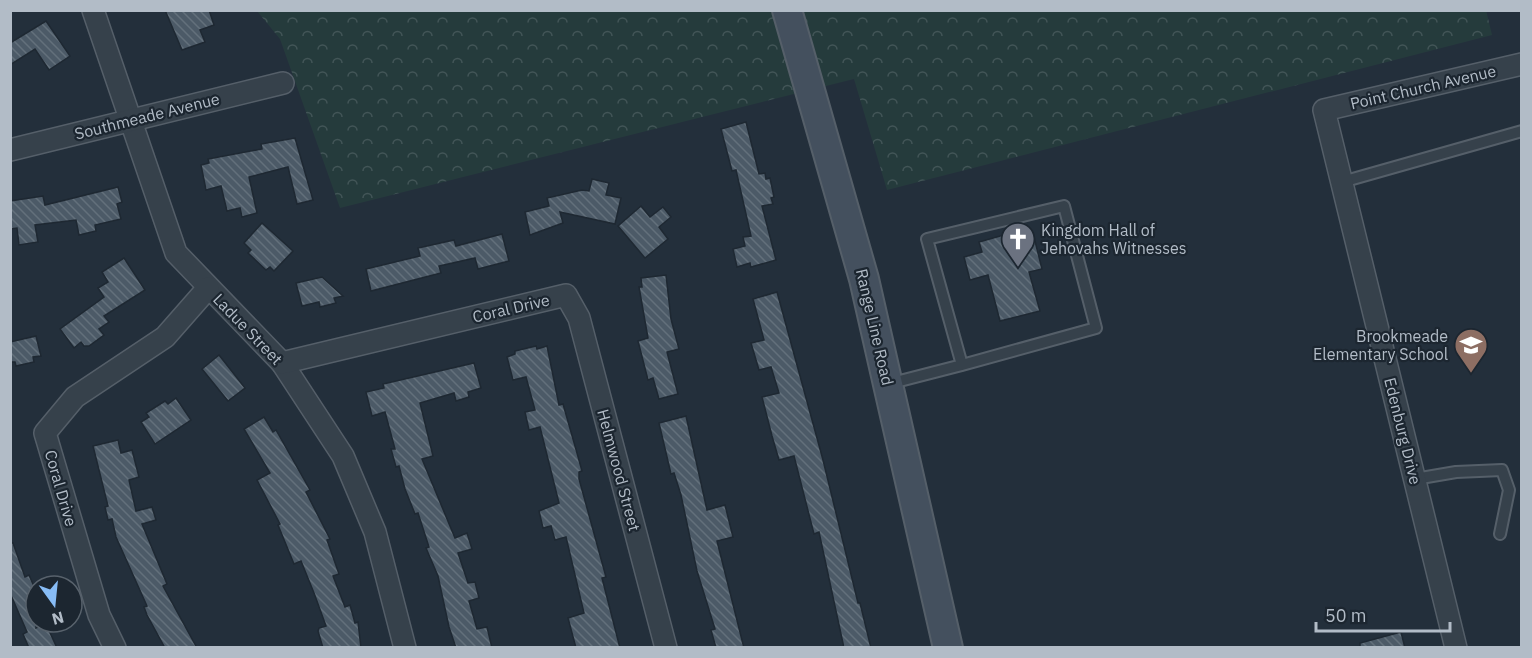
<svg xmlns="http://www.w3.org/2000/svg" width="1532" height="658" viewBox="0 0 1532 658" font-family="'IBM Plex Sans',sans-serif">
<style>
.forest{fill:url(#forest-crowns)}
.building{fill:url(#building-back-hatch);stroke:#1e2832;stroke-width:1.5}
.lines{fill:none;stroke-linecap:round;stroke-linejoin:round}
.service-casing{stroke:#555f69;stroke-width:14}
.minor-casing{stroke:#555f69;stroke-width:24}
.secondary-casing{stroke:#555f69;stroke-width:32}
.service{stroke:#36414b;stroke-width:10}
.minor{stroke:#36414b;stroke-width:21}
.secondary{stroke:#44505e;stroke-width:28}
.labels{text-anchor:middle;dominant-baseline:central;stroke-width:4.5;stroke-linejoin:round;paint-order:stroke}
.street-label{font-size:16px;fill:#b2bcc7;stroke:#1c2630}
.poi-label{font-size:16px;fill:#b2bcc7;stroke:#1c2630;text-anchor:start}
</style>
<defs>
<pattern id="forest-crowns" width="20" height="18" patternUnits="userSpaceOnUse" patternTransform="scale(1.5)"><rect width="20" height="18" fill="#253b3c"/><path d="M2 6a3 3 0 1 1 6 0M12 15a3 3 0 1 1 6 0" fill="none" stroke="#425557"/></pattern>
<pattern id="building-back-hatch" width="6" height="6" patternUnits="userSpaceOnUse" patternTransform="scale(1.5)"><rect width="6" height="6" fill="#4c5a67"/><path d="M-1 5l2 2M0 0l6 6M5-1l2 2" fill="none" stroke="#63707b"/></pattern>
</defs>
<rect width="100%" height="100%" fill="#232f3b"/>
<path class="forest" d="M 1486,10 L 1492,35 L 887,190 L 854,79 L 340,208 L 280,39 L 257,11 Z"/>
<g class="building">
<path d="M 165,10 L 209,10 L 214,25 L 200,30 L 205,42 L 182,50 Z"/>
<path d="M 46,21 L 70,56 L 49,70 L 35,49 L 10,65 L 10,43 Z"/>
<path d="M 746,122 L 759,174 L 765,173 L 766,179 L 770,178 L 774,197 L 771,198 L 773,204 L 762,206 L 776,260 L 751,267 L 750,263 L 737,267 L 733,249 L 745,246 L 743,237 L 751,236 L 736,170 L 732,171 L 721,129 Z"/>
<path d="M 295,138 L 313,200 L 297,204 L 288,167 L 249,177 L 257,213 L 242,217 L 240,208 L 227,211 L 221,186 L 206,190 L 201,165 L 209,163 L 208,159 L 262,149 L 261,144 Z"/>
<path d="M 592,179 L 609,183 L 606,195 L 621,198 L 615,224 L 560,212 L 563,223 L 530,235 L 525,212 L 549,206 L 547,198 L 582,190 L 589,191 Z"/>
<path d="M 118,187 L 122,202 L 117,204 L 121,219 L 95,225 L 96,231 L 79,235 L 76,220 L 35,225 L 38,242 L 19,245 L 17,228 L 10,229 L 10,201 L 43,196 L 45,205 Z"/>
<path d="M 641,206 L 650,217 L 663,207 L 671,217 L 659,227 L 668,239 L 645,258 L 618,226 Z"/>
<path d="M 262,223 L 293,251 L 274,271 L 270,267 L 266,270 L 248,253 L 251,250 L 244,243 Z"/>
<path d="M 1018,231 L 1021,240 L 1034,237 L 1042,269 L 1029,272 L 1040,311 L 1000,321 L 988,275 L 970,280 L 964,257 L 982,252 L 979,242 Z"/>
<path d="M 502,234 L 509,261 L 478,269 L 475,258 L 439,266 L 441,273 L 371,291 L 366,269 L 420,256 L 418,248 L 454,240 L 456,246 Z"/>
<path d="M 124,258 L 145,290 L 104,316 L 109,322 L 99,329 L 104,335 L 89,346 L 84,346 L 81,342 L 74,348 L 60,329 L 104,297 L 98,288 L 108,282 L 102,272 Z"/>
<path d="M 666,275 L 671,319 L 679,349 L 667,352 L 678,394 L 659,399 L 653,378 L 648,380 L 638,341 L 648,338 L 639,287 L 642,287 L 641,278 Z"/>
<path d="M 322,277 L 343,296 L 334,298 L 336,303 L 320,307 L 319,302 L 302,306 L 296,283 Z"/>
<path d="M 777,292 L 823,460 L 858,603 L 860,603 L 871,648 L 844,648 L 819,532 L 814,534 L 794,456 L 779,460 L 772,436 L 762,397 L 779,393 L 771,367 L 759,370 L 751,343 L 764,340 L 753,299 Z"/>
<path d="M 36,336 L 41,356 L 33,357 L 34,362 L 16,366 L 15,362 L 10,362 L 10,342 Z"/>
<path d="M 536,346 L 537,349 L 547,346 L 559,405 L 563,404 L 577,453 L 582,471 L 579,472 L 579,479 L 606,577 L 602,578 L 620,648 L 576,648 L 568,618 L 584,613 L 566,537 L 555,540 L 551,526 L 543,528 L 539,511 L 559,503 L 540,427 L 529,430 L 525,412 L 535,410 L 526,377 L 513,380 L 507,357 L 515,354 L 515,351 Z"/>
<path d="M 219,355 L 245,388 L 228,401 L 202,369 Z"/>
<path d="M 474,363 L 481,388 L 468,392 L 469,397 L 456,401 L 454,393 L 420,403 L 433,456 L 422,459 L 455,538 L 467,533 L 472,549 L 458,553 L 468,583 L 475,582 L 479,598 L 469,601 L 477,629 L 487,627 L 492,648 L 456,648 L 449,627 L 438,576 L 426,548 L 429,547 L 418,513 L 415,514 L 405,489 L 399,466 L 396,467 L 391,449 L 395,449 L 385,412 L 372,416 L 366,392 L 384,388 L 383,384 Z"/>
<path d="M 176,398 L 191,420 L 155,444 L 141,422 L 149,417 L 146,413 L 165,401 L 168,404 Z"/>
<path d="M 686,416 L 707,510 L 725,505 L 733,537 L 717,541 L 744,648 L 716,648 L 711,630 L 715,629 L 697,571 L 681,495 L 674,473 L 671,474 L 659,423 Z"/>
<path d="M 264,417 L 273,432 L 276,430 L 310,490 L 306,492 L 330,539 L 327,540 L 339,574 L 333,576 L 345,607 L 350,605 L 355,623 L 358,622 L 361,648 L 323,648 L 318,631 L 319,628 L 326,626 L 314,593 L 301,561 L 294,564 L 278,525 L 280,524 L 257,480 L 270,473 L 244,429 Z"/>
<path d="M 118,440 L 121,453 L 132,450 L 139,477 L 129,480 L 136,511 L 152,507 L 156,520 L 142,524 L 167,584 L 163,586 L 197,648 L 165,648 L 147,615 L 144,607 L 147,606 L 116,537 L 112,519 L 108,520 L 105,507 L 108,506 L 93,446 Z"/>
<path d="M 10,543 L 13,543 L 25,577 L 29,575 L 36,591 L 36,628 L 46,624 L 57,648 L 29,648 L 23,634 L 27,632 L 10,593 Z"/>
<path d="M 1401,632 L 1405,648 L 1360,648 L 1360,643 Z"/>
</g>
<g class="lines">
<g class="service-casing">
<g id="service">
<path d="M 1342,182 L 1522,131"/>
<path d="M 888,384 L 962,365 L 1096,328 L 1064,206 L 927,239 L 962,365"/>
<path d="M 1415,479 L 1456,472 L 1502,470 L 1509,490 L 1500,534"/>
</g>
</g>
<g class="minor-casing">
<g id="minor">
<path d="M 93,10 L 176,253 L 282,363 L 343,456 L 375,532 L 405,648"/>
<path d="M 10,150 L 283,83"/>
<path d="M 282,363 L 566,295 L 579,318 L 666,648"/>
<path d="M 115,648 L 99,615 L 45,433 L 75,397 L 165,337 L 208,288"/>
<path d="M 1456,648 L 1324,110 L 1522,64"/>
</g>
</g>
<g class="secondary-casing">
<path id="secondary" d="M 787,10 L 864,279 L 948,648"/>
</g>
<use href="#service" class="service"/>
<use href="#minor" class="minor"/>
<use href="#secondary" class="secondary"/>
</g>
<defs>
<g id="church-pin" transform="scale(1.725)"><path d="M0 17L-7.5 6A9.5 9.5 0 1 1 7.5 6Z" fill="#6b7280" stroke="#1c2630"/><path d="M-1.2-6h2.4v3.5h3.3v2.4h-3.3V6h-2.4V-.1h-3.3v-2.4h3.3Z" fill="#fff"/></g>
<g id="school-pin" transform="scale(1.725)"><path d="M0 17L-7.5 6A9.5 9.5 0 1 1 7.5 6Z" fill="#8d6e63" stroke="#1c2630"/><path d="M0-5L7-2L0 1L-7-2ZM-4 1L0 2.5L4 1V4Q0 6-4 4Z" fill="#fff"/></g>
</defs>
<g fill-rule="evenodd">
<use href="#church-pin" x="1018" y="239"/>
<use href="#school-pin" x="1471" y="345"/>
</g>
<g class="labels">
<g class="street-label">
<text transform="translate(1423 87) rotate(-13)">Point Church Avenue</text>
<text transform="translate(147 116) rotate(-14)">Southmeade Avenue</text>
<text transform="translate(511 308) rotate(-13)">Coral Drive</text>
<text transform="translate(875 327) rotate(77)">Range Line Road</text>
<text transform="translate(248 329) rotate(46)">Ladue Street</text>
<text transform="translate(1403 431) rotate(76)">Edenburg Drive</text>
<text transform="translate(619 470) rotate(75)">Helmwood Street</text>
<text transform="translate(61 488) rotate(74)">Coral Drive</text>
</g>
<g class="poi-label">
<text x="1041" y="230">Kingdom Hall of<tspan x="1041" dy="18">Jehovahs Witnesses</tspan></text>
<text x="1448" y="336" text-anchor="end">Brookmeade<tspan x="1448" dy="18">Elementary School</tspan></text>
</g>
</g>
<rect width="1532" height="658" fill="none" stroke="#b2bcc7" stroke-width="24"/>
<g transform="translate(54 604) rotate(165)"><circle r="28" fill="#1c2630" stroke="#58626c" stroke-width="1.5"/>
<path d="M0-4.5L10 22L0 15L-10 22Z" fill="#87bcf6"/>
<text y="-9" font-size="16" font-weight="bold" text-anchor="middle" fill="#b2bcc7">N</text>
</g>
<path d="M1316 622v9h134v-9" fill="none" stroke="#b2bcc7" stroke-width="3"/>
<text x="1325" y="622" font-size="18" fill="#b2bcc7" stroke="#1c2630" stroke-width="4.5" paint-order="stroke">50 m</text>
</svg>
